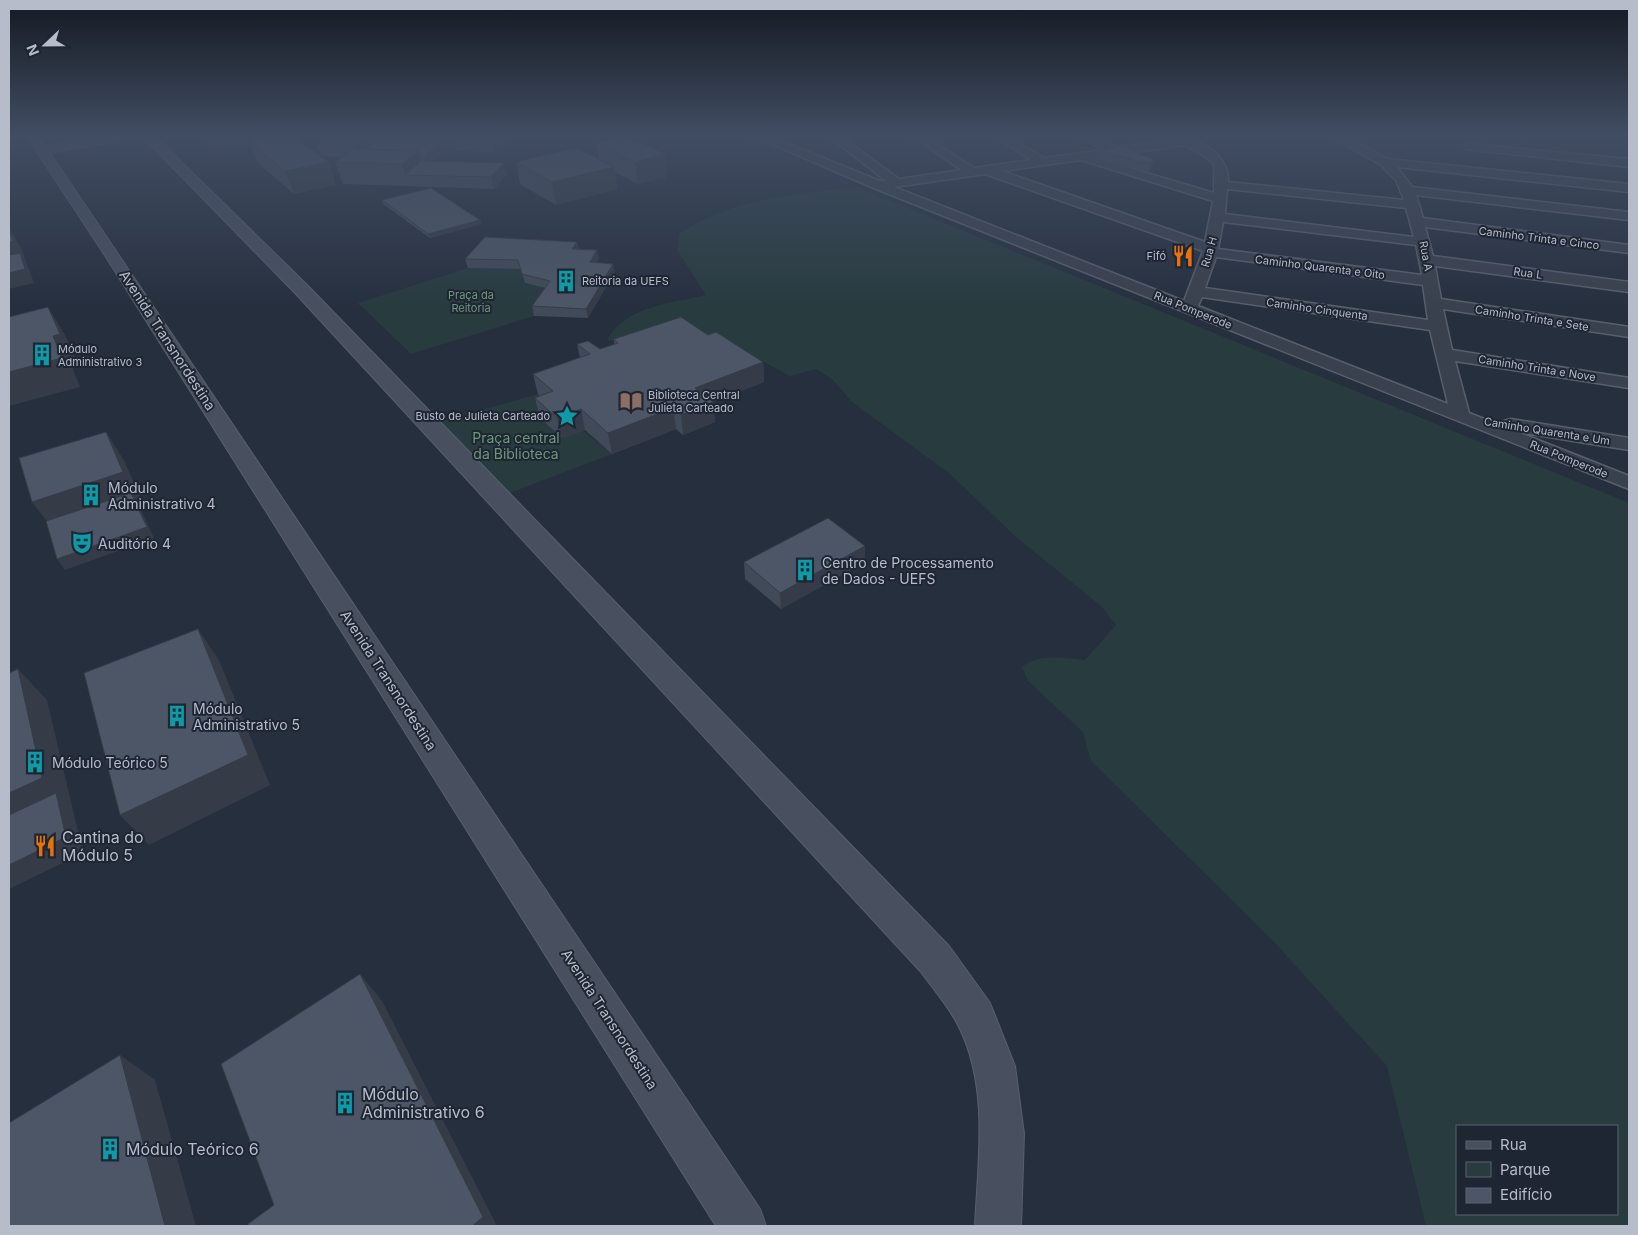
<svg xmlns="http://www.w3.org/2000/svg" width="1638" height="1235" viewBox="0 0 1638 1235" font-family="Inter,sans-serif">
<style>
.green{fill:#283b3f;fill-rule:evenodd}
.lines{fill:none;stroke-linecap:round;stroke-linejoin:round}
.street-casing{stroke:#585f6c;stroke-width:3}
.secondary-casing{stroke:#585f6c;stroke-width:2}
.street{fill:#3a414e;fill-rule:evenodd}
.secondary{fill:#485060;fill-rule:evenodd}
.wall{fill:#414a58}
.shaded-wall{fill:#353c47}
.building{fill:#4c5666;stroke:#353c47}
.labels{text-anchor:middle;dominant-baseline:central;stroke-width:4;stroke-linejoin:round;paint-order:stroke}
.far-street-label{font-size:11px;fill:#b6bcc9;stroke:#1f2633}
.far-poi-label{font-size:11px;fill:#b6bcc9;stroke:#1f2633;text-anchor:start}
.far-park-label{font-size:11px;fill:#6e987a;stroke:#1f2633}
.street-label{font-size:14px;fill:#b6bcc9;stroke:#1f2633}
.park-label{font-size:14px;fill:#6e987a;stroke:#1f2633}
.poi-label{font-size:14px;fill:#b6bcc9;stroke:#1f2633;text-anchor:start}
.near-poi-label{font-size:16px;fill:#b6bcc9;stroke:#1f2633;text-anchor:start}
</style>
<rect width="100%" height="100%" fill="#262f3e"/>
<g class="green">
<path d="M 197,135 L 273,135 L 282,142 L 216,153 Z"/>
<path d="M 857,187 L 1629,503 L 1629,1226 L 1426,1226 L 1387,1066 L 1274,942 L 1091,761 L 1083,732 L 1028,681 L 1022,667 C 1038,653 1065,658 1085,660 L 1116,625 L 1102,607 L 1015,536 L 950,474 L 852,402 L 832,379 L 816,369 L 790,376 L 755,357 L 645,339 L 607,341 C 623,306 673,303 706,295 L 677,250 L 680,233 C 736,197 793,195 857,187 ZM 1457,1126 L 1617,1126 L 1617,1214 L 1457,1214 Z"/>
<path d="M 468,268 L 521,269 L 525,283 L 552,290 L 534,316 L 411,354 L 358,303 Z"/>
<path d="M 538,394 L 612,454 L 497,498 L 439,422 Z"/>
</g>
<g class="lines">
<g class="street-casing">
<g id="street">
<path d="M 751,135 L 766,135 L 880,181 L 886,181 L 827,135 L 839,135 L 899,179 L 961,170 L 911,135 L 923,135 L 974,168 L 1031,160 L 992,135 L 1004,135 L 1044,158 L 1103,150 L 1077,135 L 1090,135 L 1117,148 L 1173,140 L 1164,135 C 1191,132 1230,152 1228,182 L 1404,200 L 1396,180 L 1381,165 L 1328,135 L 1342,135 L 1388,159 L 1629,184 L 1629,192 L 1397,167 L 1412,187 L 1629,212 L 1629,220 L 1416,195 L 1423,218 L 1629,245 L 1629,253 L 1425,227 L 1433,256 L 1629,282 L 1629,292 L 1435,266 L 1441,299 L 1629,327 L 1629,337 L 1443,309 L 1452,350 L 1629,378 L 1629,388 L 1455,361 L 1469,413 L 1502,426 L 1504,421 L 1511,419 L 1629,438 L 1629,450 L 1518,432 L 1629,476 L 1629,489 L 876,189 ZM 1185,145 L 1206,157 L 1214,165 L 1214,193 L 1096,158 ZM 1081,160 L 1213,201 L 1205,242 L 1002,171 ZM 985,174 L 1203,251 L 1184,301 L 894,187 ZM 1227,189 L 1406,208 L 1414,237 L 1225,214 ZM 1223,222 L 1416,245 L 1422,275 L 1218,249 ZM 1216,257 L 1423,285 L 1428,320 L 1205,288 ZM 1202,297 L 1430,330 L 1448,404 L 1198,306 Z"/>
<path d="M 1469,144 L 1629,159 L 1629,167 L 1465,149 L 1465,145 Z"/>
</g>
</g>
<g class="secondary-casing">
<g id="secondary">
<path d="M 26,135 L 38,135 L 46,146 L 111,135 L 137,135 L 131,139 L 50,153 L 760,1209 L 766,1226 L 716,1226 L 106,257 Z"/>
<path d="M 141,135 L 154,135 L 308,286 L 949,946 L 990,1003 L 1015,1066 L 1024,1134 L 1021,1226 L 975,1226 C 978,1162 989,1089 960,1029 C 951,1009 934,990 921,972 L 296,294 Z"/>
</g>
</g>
<use href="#street" class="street"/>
<use href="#secondary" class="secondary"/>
</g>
<g class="wall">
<path d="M 452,135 L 514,135 L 495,152 L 457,151 Z"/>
<path d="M 249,141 L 321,156 L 317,145 L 453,145 L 434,161 L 507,175 L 494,189 L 343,184 L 335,162 L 341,157 L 321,156 L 336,185 L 294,194 L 258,163 Z"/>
<path d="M 596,143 L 667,177 L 638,184 L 615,172 L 617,189 L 556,205 L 520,184 L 516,162 L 599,159 Z"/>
<path d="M 1099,150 L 1154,160 L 1152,168 L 1149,171 L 1138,170 L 1098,158 Z"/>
<path d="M 382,200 L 480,220 L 481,224 L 430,238 L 383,204 Z"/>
<path d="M 577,242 L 579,249 L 597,250 L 599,259 L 596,263 L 613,264 L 614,273 L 588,318 L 534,316 L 532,306 L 545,288 L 525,283 L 521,269 L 468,268 L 465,259 Z"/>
<path d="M 708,335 L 763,362 L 764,382 L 713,402 L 715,422 L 683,435 L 676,429 L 612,454 L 585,430 L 562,438 L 540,418 L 535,398 L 540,396 L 538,394 L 533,374 L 580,358 L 577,344 L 600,349 L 614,344 L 614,339 Z"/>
<path d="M 865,546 L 865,562 L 781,609 L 745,579 L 744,562 Z"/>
</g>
<g class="shaded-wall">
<path d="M 371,135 L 388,135 L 359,158 L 355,146 Z"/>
<path d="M 450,135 L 453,145 L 427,167 L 424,156 Z"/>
<path d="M 491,135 L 514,135 L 495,152 Z"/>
<path d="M 418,151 L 425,173 L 405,175 L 402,164 Z"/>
<path d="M 665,154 L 667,177 L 638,184 L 635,162 Z"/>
<path d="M 1154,160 L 1152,168 L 1149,171 L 1151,163 Z"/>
<path d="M 329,162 L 336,185 L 294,194 L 285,171 Z"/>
<path d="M 504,163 L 507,175 L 494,189 L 491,177 Z"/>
<path d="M 614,167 L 617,189 L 556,205 L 552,182 Z"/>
<path d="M 480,220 L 481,224 L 430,238 L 428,234 Z"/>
<path d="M 9,227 L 21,248 L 34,283 L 9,289 Z"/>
<path d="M 577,242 L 579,251 L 572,249 Z"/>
<path d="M 597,250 L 599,259 L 592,271 L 590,262 Z"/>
<path d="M 613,264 L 614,273 L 588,318 L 586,309 Z"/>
<path d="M 48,307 L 65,335 L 77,362 L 71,364 L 80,387 L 9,406 L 9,372 L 53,336 Z"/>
<path d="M 763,362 L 764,382 L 713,402 L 715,422 L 683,435 L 681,415 L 695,388 Z"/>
<path d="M 673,408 L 676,429 L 612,454 L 608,433 Z"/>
<path d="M 581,409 L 585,430 L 562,438 L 557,418 Z"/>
<path d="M 106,432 L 125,462 L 142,502 L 138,504 L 154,538 L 65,570 L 57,559 L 55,532 L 32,502 Z"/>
<path d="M 865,546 L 865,562 L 781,609 L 780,593 Z"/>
<path d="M 198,629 L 219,660 L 270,785 L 149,845 L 120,815 Z"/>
<path d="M 18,669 L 47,700 L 83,853 L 9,889 L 9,793 Z"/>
<path d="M 360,974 L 382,1001 L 497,1226 L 472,1226 Z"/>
<path d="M 120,1055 L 155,1080 L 196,1226 L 165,1226 Z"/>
</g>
<g class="building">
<path d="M 283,135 L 292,135 L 329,162 L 285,171 L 249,141 Z"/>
<path d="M 332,135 L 371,135 L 355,146 L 317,145 Z"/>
<path d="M 385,135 L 450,135 L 424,156 L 420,155 L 418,151 L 365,149 Z"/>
<path d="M 625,136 L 665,154 L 635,162 L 596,143 Z"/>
<path d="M 1125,147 L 1154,160 L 1151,163 L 1140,162 L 1099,150 Z"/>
<path d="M 576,148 L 614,167 L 552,182 L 516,162 Z"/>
<path d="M 352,149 L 418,151 L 402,164 L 335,162 Z"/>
<path d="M 421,161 L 504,163 L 491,177 L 405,175 Z"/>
<path d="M 431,188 L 480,220 L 428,234 L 382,200 Z"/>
<path d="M 9,230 L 13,241 L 9,242 Z"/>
<path d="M 485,237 L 577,242 L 572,249 L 597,250 L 590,262 L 613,264 L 586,309 L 532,306 L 550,281 L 522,274 L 518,260 L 465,259 Z"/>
<path d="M 20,253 L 25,269 L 9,273 L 9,255 Z"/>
<path d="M 48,307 L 60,334 L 53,336 L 62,358 L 9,372 L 9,317 Z"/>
<path d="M 681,317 L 708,335 L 716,332 L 763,362 L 695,388 L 713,402 L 681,415 L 673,408 L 608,433 L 581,409 L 557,418 L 535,398 L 553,391 L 533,374 L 590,354 L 577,344 L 588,341 L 600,349 L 618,343 L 614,339 Z"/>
<path d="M 106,432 L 123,472 L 32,502 L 19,458 Z"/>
<path d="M 131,493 L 147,527 L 57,559 L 46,521 Z"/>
<path d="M 828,518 L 865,546 L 780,593 L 744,562 Z"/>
<path d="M 198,629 L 248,755 L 120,815 L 84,673 Z"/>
<path d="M 18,669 L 42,778 L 9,793 L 9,673 Z"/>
<path d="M 56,793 L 66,837 L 9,865 L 9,815 Z"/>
<path d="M 360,974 L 483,1217 L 472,1226 L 248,1226 L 248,1224 L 274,1205 L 221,1064 Z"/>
<path d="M 120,1055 L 165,1226 L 9,1226 L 9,1123 Z"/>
</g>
<linearGradient id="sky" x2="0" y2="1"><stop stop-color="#151a22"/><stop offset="0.44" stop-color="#414d63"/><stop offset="1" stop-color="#414d63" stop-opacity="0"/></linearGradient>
<rect width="1638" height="308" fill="url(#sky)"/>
<defs>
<g id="restaurant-bare" transform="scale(1.725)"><path d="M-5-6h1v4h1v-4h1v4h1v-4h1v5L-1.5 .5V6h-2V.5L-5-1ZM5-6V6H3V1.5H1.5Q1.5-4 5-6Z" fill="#e8710a" stroke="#1f2633" stroke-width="2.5" paint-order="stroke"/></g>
<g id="building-bare" transform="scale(1.725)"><path d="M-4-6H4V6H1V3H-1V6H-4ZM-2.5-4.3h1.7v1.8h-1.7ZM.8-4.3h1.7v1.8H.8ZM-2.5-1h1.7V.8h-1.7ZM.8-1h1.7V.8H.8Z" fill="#0f9aa8" stroke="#1f2633" stroke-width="2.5" paint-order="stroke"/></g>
<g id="library-bare" transform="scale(1.725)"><path d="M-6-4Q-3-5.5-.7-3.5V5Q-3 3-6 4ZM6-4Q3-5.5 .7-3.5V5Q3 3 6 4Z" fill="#8d6e63" stroke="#1f2633" stroke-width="2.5" paint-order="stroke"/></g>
<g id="sight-bare" transform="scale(1.725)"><path d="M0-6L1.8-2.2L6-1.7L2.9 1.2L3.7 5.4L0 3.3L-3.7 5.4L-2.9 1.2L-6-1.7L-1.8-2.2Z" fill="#0f9aa8" stroke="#1f2633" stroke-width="2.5" paint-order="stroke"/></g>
<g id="theatre-bare" transform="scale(1.725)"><path d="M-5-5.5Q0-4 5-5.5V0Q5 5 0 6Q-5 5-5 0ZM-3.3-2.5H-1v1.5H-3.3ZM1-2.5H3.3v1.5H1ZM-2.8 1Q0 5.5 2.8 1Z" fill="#0f9aa8" stroke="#1f2633" stroke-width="2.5" paint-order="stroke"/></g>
</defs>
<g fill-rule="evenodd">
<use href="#restaurant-bare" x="1183" y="256"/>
<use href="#building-bare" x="566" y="281"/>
<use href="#building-bare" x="42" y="355"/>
<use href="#library-bare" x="631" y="401"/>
<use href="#sight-bare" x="567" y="416"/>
<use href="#building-bare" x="91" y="495"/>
<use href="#theatre-bare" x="82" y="543"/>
<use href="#building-bare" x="805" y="570"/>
<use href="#building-bare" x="177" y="716"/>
<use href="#building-bare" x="35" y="762"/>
<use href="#restaurant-bare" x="45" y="846"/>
<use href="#building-bare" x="345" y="1103"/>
<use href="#building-bare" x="110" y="1149"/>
</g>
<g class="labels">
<g class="far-street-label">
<text transform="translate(1539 238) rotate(7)">Caminho Trinta e Cinco</text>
<text transform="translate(1209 252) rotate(-74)">Rua H</text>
<text transform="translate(1426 256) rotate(79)">Rua A</text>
<text transform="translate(1320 267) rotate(7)">Caminho Quarenta e Oito</text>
<text transform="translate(1528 273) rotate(8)">Rua L</text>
<text transform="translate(1317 309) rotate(8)">Caminho Cinquenta</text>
<text transform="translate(1193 310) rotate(22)">Rua Pomperode</text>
<text transform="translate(1532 318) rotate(9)">Caminho Trinta e Sete</text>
<text transform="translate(1537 368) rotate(9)">Caminho Trinta e Nove</text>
<text transform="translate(1547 431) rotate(9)">Caminho Quarenta e Um</text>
<text transform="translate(1569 459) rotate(22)">Rua Pomperode</text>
</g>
<g class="far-poi-label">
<text x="1166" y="256" text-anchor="end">Fifó</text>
<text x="582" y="281">Reitoria da UEFS</text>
<text x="58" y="349">Módulo<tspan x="58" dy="13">Administrativo 3</tspan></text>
<text x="648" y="395">Biblioteca Central<tspan x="648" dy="13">Julieta Carteado</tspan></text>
<text x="550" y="416" text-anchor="end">Busto de Julieta Carteado</text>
</g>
<g class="far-park-label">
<text x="471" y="295">Praça da<tspan x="471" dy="13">Reitoria</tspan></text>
</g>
<g class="street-label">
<text transform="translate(168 340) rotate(57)">Avenida Transnordestina</text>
<text transform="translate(389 680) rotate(57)">Avenida Transnordestina</text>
<text transform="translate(610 1019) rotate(57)">Avenida Transnordestina</text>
</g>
<g class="park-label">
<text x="516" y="437">Praça central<tspan x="516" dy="16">da Biblioteca</tspan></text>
</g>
<g class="poi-label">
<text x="108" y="487">Módulo<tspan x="108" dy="16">Administrativo 4</tspan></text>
<text x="98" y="543">Auditório 4</text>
<text x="822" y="562">Centro de Processamento<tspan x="822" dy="16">de Dados - UEFS</tspan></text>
<text x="193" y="708">Módulo<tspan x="193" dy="16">Administrativo 5</tspan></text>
<text x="52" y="762">Módulo Teórico 5</text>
</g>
<g class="near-poi-label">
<text x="62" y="837">Cantina do<tspan x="62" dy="18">Módulo 5</tspan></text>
<text x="362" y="1094">Módulo<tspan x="362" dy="18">Administrativo 6</tspan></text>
<text x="126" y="1149">Módulo Teórico 6</text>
</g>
</g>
<rect width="1638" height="1235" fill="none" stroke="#b6bcc9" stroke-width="20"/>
<rect x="1456" y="1125" width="162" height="90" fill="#1f2633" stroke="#5b626f"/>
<rect x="1466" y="1141" width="25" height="8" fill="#485060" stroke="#5b626f"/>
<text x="1500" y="1150" font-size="15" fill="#b6bcc9">Rua</text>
<rect x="1466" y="1162" width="25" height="15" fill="#283b3f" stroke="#5b626f"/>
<text x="1500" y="1175" font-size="15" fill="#b6bcc9">Parque</text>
<rect x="1466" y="1188" width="25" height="15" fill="#4c5666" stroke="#5b626f"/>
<text x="1500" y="1200" font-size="15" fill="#b6bcc9">Edifício</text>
<g transform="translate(45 45) rotate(248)" stroke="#1f2633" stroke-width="4" paint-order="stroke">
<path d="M0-4L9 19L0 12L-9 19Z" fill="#b6bcc9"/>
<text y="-8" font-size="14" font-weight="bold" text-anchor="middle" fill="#b6bcc9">N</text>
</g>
</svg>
